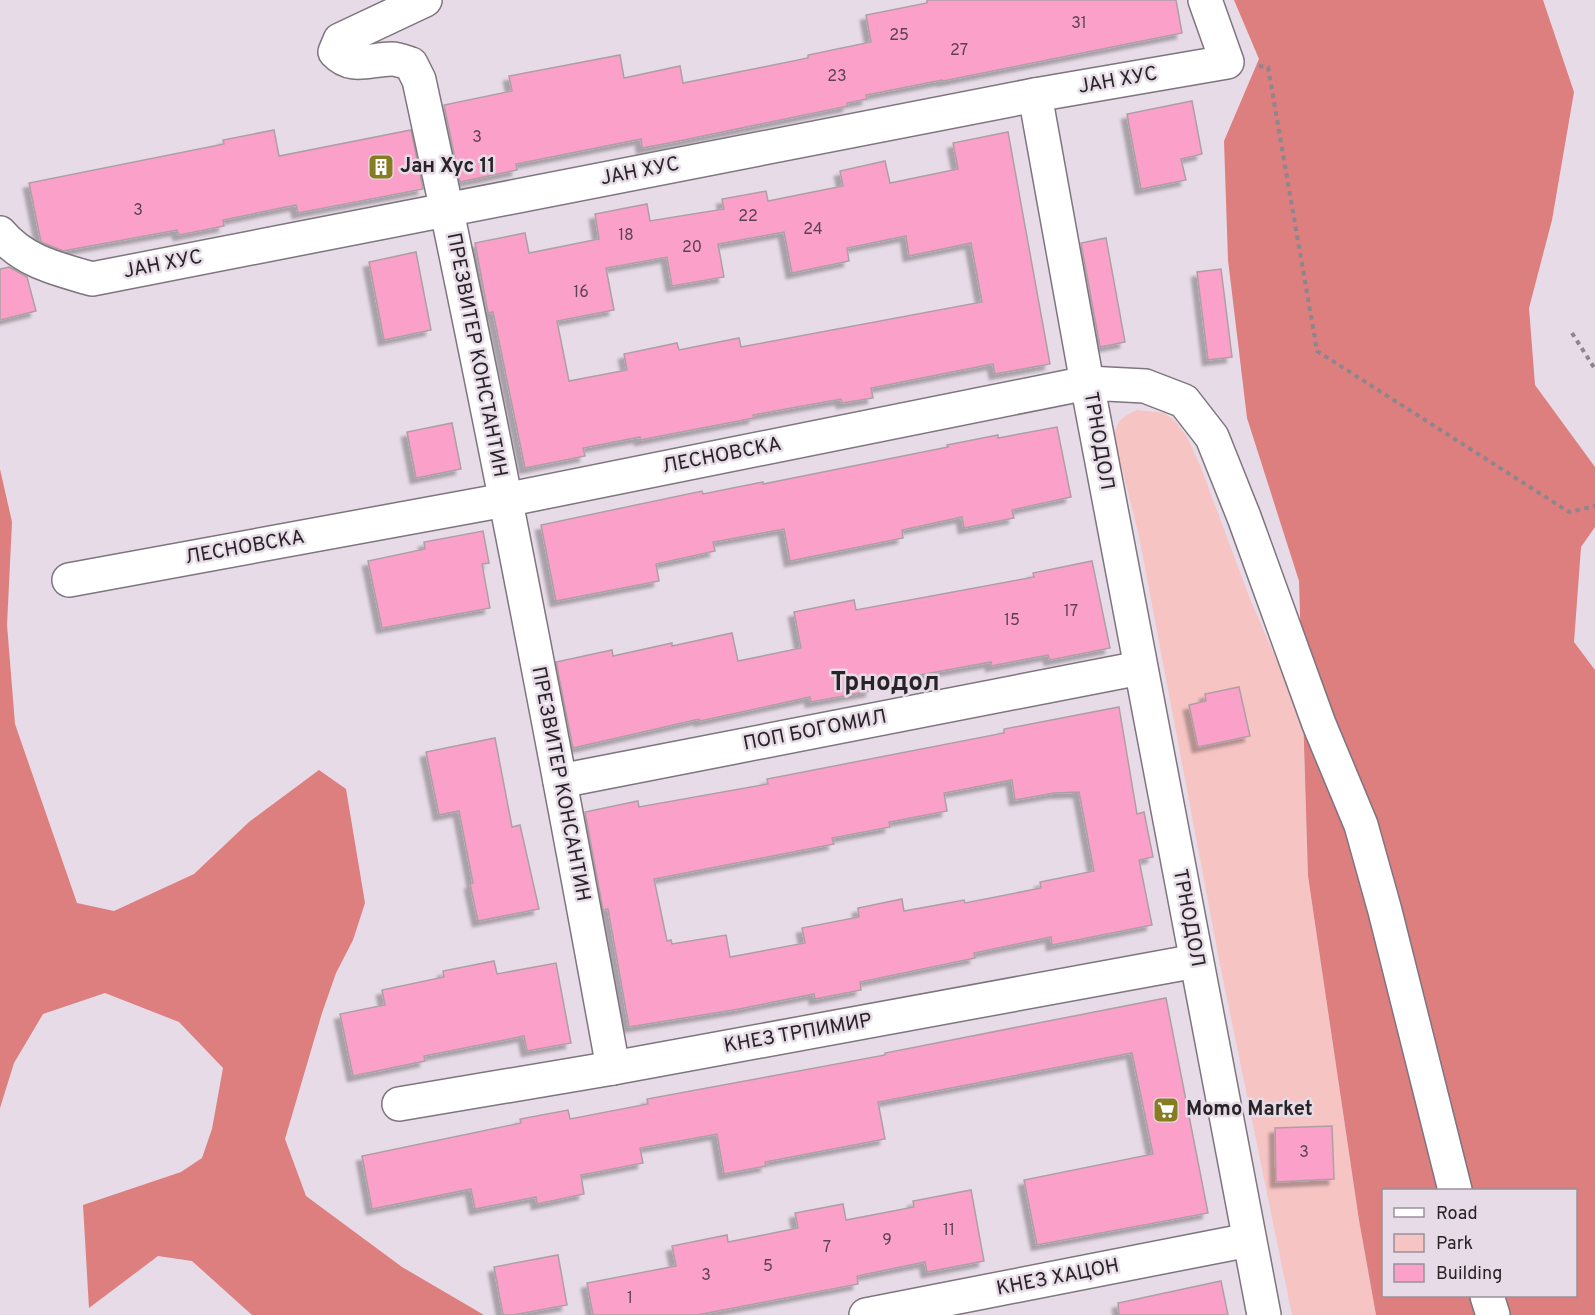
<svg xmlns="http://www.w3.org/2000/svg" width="1595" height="1315" viewBox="0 0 1595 1315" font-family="Overpass,sans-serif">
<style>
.green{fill:#f5c4c3}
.forest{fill:#dd7e7f;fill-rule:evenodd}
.building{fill:#fba1c9;stroke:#ae9fa5;stroke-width:1.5;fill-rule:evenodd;filter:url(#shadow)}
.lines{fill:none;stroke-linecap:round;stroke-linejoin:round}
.minor-casing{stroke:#7e757f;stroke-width:36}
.path{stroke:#8d868d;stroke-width:4;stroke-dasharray:4.5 4.5;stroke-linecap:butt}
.minor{stroke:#fff;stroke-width:33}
.labels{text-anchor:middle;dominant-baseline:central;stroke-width:5;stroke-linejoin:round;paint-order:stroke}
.number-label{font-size:16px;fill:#5c4250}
.street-label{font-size:20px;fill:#272327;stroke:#e6dbe6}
.poi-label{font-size:20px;font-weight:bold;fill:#272327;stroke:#e6dbe6;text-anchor:start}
.district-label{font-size:26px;font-weight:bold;fill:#272327;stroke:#e6dbe6}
</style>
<defs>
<filter id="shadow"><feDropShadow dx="-5.5" dy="5.5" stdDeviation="1.5" flood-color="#0004"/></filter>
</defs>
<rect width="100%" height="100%" fill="#e6dbe6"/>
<path class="green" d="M 1137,410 L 1164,413 L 1175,421 L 1187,437 L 1201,468 L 1250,599 L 1303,721 L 1308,876 L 1359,1220 L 1376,1315 L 1292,1315 L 1220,964 L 1139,536 L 1114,437 C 1117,420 1122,417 1137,410 Z"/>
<g class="forest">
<path d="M 1234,0 L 1543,0 L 1574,92 L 1552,220 L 1529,308 L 1535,385 L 1595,467 L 1595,527 L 1581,547 L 1574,642 L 1595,670 L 1595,1315 L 1376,1315 L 1359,1220 L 1308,876 L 1299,581 L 1247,418 L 1228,260 L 1224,141 L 1259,59 ZM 1384,1190 L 1576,1190 L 1576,1296 L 1384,1296 Z"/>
<path d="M 0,469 L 12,522 L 7,625 L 15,724 L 77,903 L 114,911 L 194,874 L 249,822 L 319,770 L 346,789 L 365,903 L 353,940 L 336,973 L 322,1013 L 285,1139 L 306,1196 L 402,1267 L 484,1315 L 252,1315 L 192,1261 L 158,1256 L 89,1308 L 83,1205 L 181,1172 L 202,1158 L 212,1129 L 223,1068 L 179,1022 L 105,993 L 43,1014 L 14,1063 L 0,1108 Z"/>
</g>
<g class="building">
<path d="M 927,0 L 1176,0 L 1182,33 L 943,81 L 942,80 L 866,95 L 867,99 L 847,103 L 848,106 L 669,143 L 642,148 L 641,139 L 516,164 L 517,170 L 460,182 L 444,105 L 512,91 L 509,76 L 620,55 L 624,78 L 680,66 L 683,83 L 808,58 L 808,55 L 871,42 L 866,15 L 927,3 Z"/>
<path d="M 1192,101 L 1202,154 L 1181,159 L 1186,180 L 1141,189 L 1127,114 Z"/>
<path d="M 274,130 L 279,156 L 411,130 L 423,189 L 298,213 L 296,205 L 223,220 L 224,226 L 179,235 L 177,230 L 63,251 L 41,242 L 29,183 L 224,144 L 223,140 Z"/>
<path d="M 1008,132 L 1050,364 L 995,374 L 993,364 L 871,388 L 873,398 L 842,403 L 841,399 L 753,415 L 754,418 L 640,440 L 640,437 L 583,448 L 585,456 L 525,468 L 493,312 L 488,313 L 475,243 L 525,233 L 529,253 L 599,239 L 595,214 L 647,204 L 650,221 L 724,209 L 722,199 L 766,191 L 768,201 L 843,186 L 840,171 L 885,161 L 890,183 L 958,169 L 953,143 ZM 784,232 L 792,273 L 849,261 L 847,248 L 906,236 L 909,256 L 971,243 L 982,302 L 741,347 L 739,338 L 679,350 L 677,343 L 624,354 L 627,370 L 569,381 L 557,321 L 614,310 L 606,268 L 667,257 L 672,286 L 724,277 L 718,244 Z"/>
<path d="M 1106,238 L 1125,342 L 1100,347 L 1081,243 Z"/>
<path d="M 416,252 L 431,330 L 384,340 L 369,262 Z"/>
<path d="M 9,267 L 27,277 L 36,311 L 0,320 L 0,269 Z"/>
<path d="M 1221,269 L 1232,357 L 1208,360 L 1197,272 Z"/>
<path d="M 452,423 L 461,469 L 416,478 L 407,432 Z"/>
<path d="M 1057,427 L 1071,497 L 1012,510 L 1014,518 L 964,528 L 962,517 L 902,530 L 903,538 L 790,561 L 784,529 L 713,542 L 715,551 L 656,564 L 659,581 L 556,601 L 541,525 L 702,491 L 703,494 L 763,482 L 763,484 L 948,447 L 947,445 L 998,435 L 998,438 Z"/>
<path d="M 483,531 L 489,563 L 482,564 L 490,608 L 382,628 L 368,561 L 425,549 L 424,542 Z"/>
<path d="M 1092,561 L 1110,648 L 1050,660 L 1048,655 L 991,666 L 991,662 L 870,684 L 871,691 L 811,702 L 810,697 L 700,721 L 699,719 L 573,748 L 556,662 L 612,650 L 613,656 L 672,643 L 672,646 L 732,633 L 738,661 L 801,648 L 794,612 L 854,600 L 856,610 L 1034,577 L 1033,573 Z"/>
<path d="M 1239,687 L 1250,736 L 1198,747 L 1189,705 L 1206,701 L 1205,694 Z"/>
<path d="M 1119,707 L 1137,814 L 1144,812 L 1153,857 L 1139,860 L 1152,925 L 1052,945 L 1051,937 L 974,953 L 975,958 L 860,982 L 861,990 L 815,999 L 814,994 L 739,1009 L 629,1027 L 608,909 L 603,910 L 585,812 L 638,801 L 639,807 L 768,784 L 767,779 L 1004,733 L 1004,729 ZM 1012,780 L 1015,800 L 1054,793 L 1079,792 L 1094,871 L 1040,882 L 1041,888 L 965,903 L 964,900 L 904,911 L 902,899 L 858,908 L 859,917 L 802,928 L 805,943 L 730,957 L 726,935 L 672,944 L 671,940 L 667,941 L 654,879 L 834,844 L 832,838 L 890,827 L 889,822 L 947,811 L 944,793 Z"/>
<path d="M 495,738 L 512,827 L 520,825 L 539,909 L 478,921 L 470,884 L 473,883 L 459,811 L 439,815 L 426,752 Z"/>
<path d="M 494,961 L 497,974 L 556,963 L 571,1043 L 527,1051 L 524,1036 L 424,1056 L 425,1061 L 353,1076 L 340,1014 L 385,1005 L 382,990 L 444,977 L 443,971 Z"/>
<path d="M 1166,998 L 1208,1213 L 1037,1245 L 1024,1180 L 1153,1154 L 1132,1053 L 878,1102 L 885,1139 L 765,1162 L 766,1166 L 724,1174 L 717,1134 L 640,1148 L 643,1163 L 581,1175 L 584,1194 L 537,1204 L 536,1197 L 475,1209 L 471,1189 L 372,1209 L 362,1156 L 521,1123 L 520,1119 L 568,1110 L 570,1119 L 648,1104 L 647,1099 L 885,1055 L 885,1053 Z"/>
<path d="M 1332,1126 L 1334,1179 L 1276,1182 L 1275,1128 Z"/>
<path d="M 971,1190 L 984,1261 L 927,1272 L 925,1262 L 857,1276 L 858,1284 L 697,1315 L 593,1315 L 587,1283 L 676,1266 L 672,1246 L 727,1235 L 728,1242 L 798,1228 L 795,1213 L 843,1204 L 846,1220 L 914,1207 L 913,1201 Z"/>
<path d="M 558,1255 L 567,1305 L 513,1315 L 503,1315 L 494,1267 Z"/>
<path d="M 1221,1281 L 1228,1315 L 1119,1315 L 1118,1303 Z"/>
</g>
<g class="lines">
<g class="minor-casing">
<g id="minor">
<path d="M 425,0 L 340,40 L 335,52 C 352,70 370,59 392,59 C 398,59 405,62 411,64 L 419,80 C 490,408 553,738 613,1068"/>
<path d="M 0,233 C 24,262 58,269 92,279 L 1035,95 L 1227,62 L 1205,0"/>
<path d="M 69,580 L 505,500 L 1087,383 L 1035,95"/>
<path d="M 560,781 L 1140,668"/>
<path d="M 399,1104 L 613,1068 L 1196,961"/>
<path d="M 1487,1296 L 1493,1315"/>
<path d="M 866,1315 L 1249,1240"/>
<path d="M 1264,1315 L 1087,383 L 1145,386 L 1184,401 L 1212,437 L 1244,517 L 1319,724 L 1361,825 L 1385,911 L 1455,1190"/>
</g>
</g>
<g class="path">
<path d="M 1259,66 L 1268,67 L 1317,351 L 1569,512 L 1595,506"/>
<path d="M 1572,333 L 1595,369"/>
</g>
<use href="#minor" class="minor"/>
</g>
<defs>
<g id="building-square" transform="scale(1.35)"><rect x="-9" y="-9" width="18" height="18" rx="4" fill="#877c22" stroke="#e6dbe6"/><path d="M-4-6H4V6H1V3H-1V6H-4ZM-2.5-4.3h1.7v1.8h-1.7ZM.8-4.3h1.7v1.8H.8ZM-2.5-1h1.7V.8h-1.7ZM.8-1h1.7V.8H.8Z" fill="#fff"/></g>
<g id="supermarket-square" transform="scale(1.35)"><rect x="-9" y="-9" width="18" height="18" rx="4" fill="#877c22" stroke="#e6dbe6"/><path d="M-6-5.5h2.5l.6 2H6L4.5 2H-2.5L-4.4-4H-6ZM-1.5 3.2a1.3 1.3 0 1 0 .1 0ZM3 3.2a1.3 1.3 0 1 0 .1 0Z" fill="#fff"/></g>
</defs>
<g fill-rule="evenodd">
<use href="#building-square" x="381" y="167"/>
<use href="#supermarket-square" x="1166" y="1110"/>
</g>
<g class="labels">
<g class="number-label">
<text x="1079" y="24">31</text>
<text x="899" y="36">25</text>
<text x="959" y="51">27</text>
<text x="837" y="77">23</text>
<text x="477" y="138">3</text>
<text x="138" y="211">3</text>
<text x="748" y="217">22</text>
<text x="813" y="230">24</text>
<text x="626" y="236">18</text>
<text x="692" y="248">20</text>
<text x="581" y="293">16</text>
<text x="1071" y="612">17</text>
<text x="1012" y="621">15</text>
<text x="1304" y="1153">3</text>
<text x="949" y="1231">11</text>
<text x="887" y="1241">9</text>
<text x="827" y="1248">7</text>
<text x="768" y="1267">5</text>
<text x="706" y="1276">3</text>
<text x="630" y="1299">1</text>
</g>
<g class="street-label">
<text transform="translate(1118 81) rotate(-10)">ЈАН ХУС</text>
<text transform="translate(640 172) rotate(-11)">ЈАН ХУС</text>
<text transform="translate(163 265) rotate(-11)">ЈАН ХУС</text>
<text transform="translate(476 355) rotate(79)">ПРЕЗВИТЕР КОНСТАНТИН</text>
<text transform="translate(1098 441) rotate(80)">ТРНОДОЛ</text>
<text transform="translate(722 456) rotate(-11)">ЛЕСНОВСКА</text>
<text transform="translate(245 548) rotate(-10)">ЛЕСНОВСКА</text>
<text transform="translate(815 731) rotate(-11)">ПОП БОГОМИЛ</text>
<text transform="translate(560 784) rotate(79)">ПРЕЗВИТЕР КОНСАНТИН</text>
<text transform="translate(1188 918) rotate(79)">ТРНОДОЛ</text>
<text transform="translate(798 1034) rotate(-10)">КНЕЗ ТРПИМИР</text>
<text transform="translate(1058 1278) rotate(-11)">КНЕЗ ХАЦОН</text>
</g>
<g class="poi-label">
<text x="400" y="167">Јан Хус 11</text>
<text x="1186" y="1110">Momo Market</text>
</g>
<g class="district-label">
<text x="885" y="683">Трнодол</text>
</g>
</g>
<rect x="1382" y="1189" width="195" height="108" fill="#e6dbe6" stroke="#9a919a" stroke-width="1.5"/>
<rect x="1394" y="1208" width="30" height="9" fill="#ffffff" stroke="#9a919a" stroke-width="1.5"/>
<text x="1436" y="1219" font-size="18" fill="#272327">Road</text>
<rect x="1394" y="1234" width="30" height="18" fill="#f5c4c3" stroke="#9a919a" stroke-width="1.5"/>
<text x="1436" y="1249" font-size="18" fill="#272327">Park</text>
<rect x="1394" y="1264" width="30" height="18" fill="#fba1c9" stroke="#9a919a" stroke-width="1.5"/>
<text x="1436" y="1279" font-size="18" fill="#272327">Building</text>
</svg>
